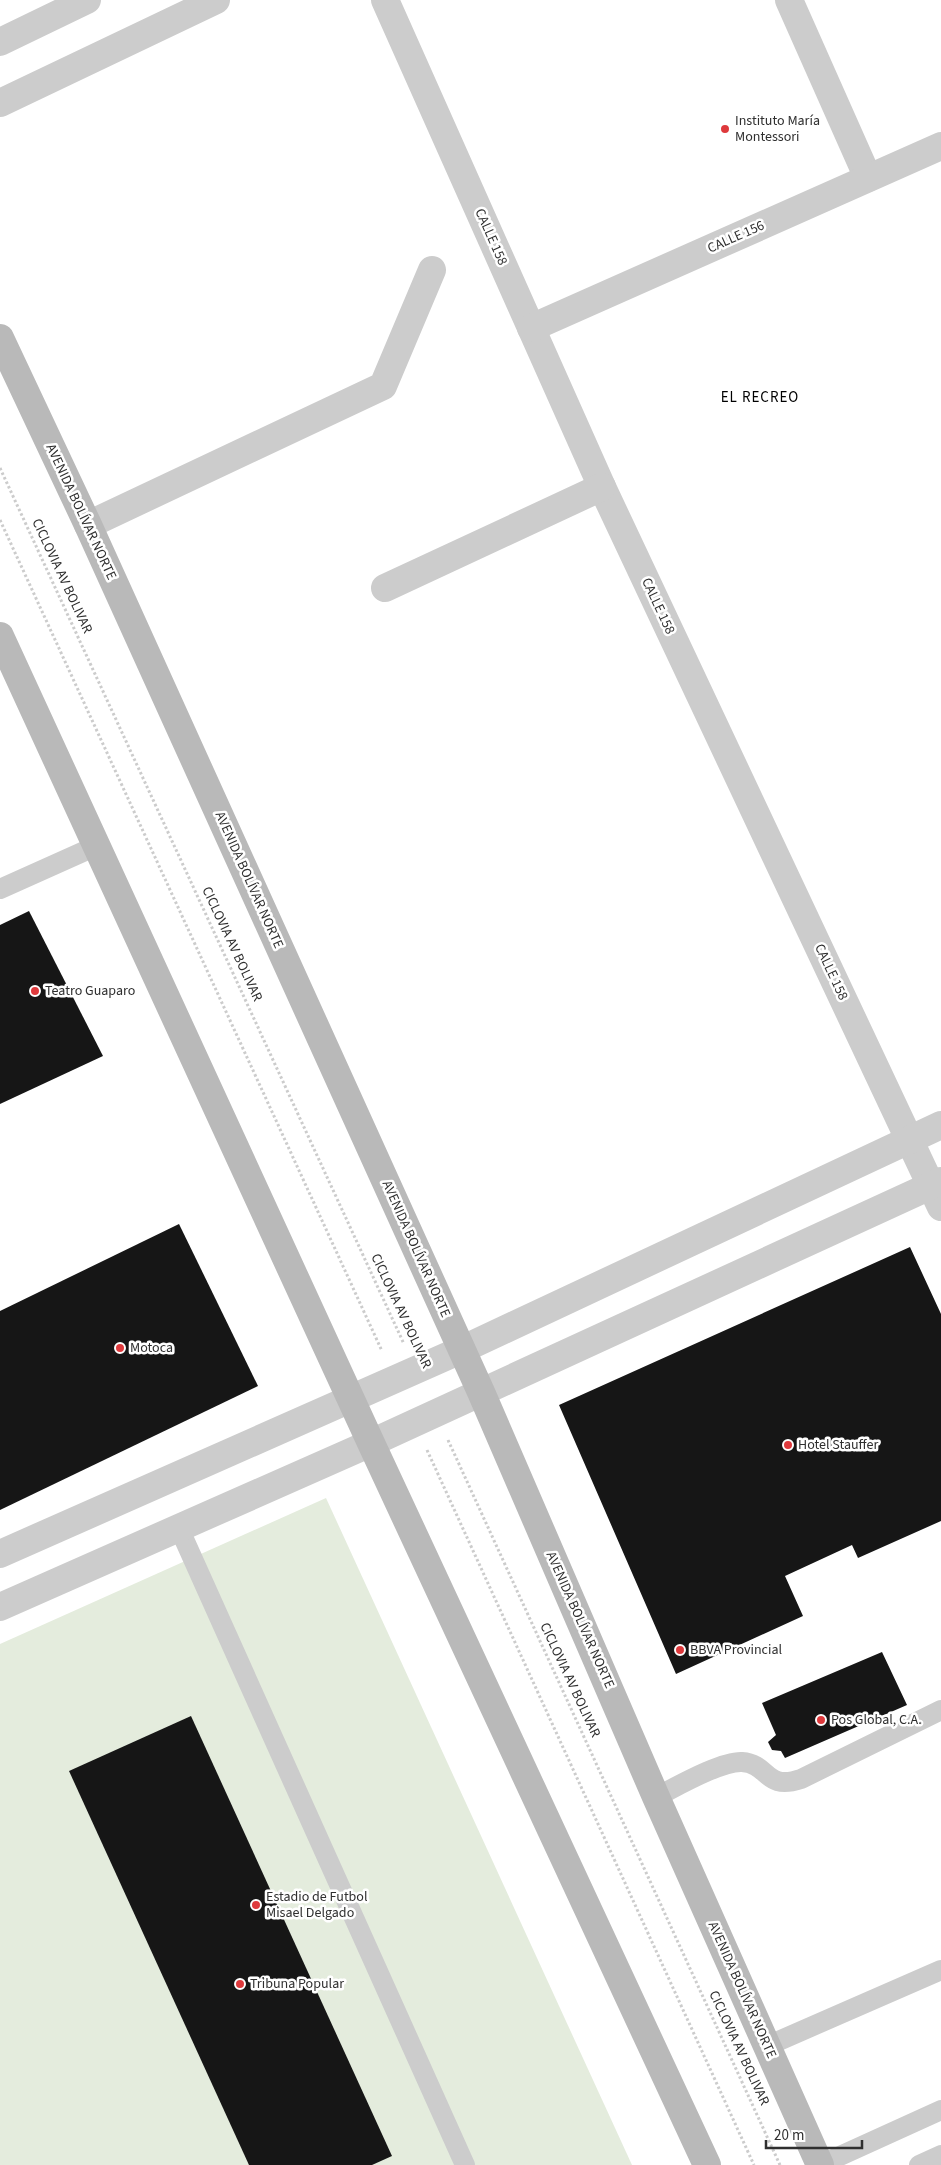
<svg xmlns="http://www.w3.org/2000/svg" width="941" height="2165" viewBox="0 0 941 2165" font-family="'Source Sans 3',sans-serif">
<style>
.green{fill:#e4ecdd}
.building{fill:#161616}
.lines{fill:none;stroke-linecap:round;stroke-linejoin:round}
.path{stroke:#ccc;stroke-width:3;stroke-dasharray:2.5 2.5;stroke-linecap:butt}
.lane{stroke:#ccc;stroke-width:20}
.street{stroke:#ccc;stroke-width:28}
.secondary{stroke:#b9b9b9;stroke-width:28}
.poi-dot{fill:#de393c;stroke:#fff;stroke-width:2}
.labels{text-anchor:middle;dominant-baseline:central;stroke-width:5;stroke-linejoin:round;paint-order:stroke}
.poi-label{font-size:14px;fill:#2f2f2f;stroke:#fff;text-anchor:start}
.street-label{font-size:14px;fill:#2f2f2f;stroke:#fff}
.neighbourhood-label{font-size:15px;letter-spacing:1px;fill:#000;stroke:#fff}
</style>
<rect width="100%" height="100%" fill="#fff"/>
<path class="green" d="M 326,1498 L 632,2165 L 0,2165 L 0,1644 Z"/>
<g class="building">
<path d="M 29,911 L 103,1056 L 0,1104 L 0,925 Z"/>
<path d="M 179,1224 L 258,1386 L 0,1510 L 0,1311 Z"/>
<path d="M 910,1247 L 941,1314 L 941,1521 L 858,1558 L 852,1545 L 785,1576 L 803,1616 L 676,1674 L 559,1405 Z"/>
<path d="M 882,1652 L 907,1705 L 785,1758 L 781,1751 L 772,1750 L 768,1742 L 776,1735 L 762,1703 Z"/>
<path d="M 191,1716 L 392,2156 L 372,2165 L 249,2165 L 69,1771 Z"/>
</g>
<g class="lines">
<g class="path">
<path d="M 0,468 L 404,1344"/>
<path d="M 0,520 L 382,1351"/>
<path d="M 448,1440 L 780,2165"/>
<path d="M 427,1450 L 754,2165"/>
</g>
<g class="lane">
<path d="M 0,889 L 96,846"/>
<path d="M 179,1528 L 465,2165"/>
<path d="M 656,1797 C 676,1787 721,1761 742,1762 C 770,1764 764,1791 801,1779 L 941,1710"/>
<path d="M 767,2046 L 941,1970"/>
<path d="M 820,2165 L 941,2110"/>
<path d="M 919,2165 L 941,2155"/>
</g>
<g class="street">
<path d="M 385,0 L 602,487 L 941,1207"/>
<path d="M 789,0 L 868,178"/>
<path d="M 0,42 L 87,0"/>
<path d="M 0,103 L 216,0"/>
<path d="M 531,328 L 941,146"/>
<path d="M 88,525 L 383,386 L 432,270"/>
<path d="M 385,588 L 602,487"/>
<path d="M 0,1554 L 461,1350 L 941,1125"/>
<path d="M 0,1607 L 371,1443 L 941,1181"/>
</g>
<g class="secondary">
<path d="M 0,338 L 88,525 L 481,1392 L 656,1797 L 820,2165"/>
<path d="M 0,636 L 371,1443 L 707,2165"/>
</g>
</g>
<g class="poi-dot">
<circle cx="725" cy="129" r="5"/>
<circle cx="35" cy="991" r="5"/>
<circle cx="120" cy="1348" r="5"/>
<circle cx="788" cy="1445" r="5"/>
<circle cx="680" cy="1650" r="5"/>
<circle cx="821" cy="1720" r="5"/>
<circle cx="256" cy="1905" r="5"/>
<circle cx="240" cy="1984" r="5"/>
</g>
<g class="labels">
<g class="poi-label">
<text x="735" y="121">Instituto María<tspan x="735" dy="16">Montessori</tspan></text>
<text x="45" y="991">Teatro Guaparo</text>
<text x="130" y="1348">Motoca</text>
<text x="798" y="1445">Hotel Stauffer</text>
<text x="690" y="1650">BBVA Provincial</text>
<text x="831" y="1720">Pos Global, C.A.</text>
<text x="266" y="1897">Estadio de Futbol<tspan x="266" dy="16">Misael Delgado</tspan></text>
<text x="250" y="1984">Tribuna Popular</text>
</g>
<g class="street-label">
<text transform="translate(491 237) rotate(66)">CALLE 158</text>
<text transform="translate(736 237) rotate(-24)">CALLE 156</text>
<text transform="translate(81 512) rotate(65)">AVENIDA BOLÍVAR NORTE</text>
<text transform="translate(62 576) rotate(65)">CICLOVIA AV BOLIVAR</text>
<text transform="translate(658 606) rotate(65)">CALLE 158</text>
<text transform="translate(249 880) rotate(66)">AVENIDA BOLÍVAR NORTE</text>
<text transform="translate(232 944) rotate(65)">CICLOVIA AV BOLIVAR</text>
<text transform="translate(831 972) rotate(65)">CALLE 158</text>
<text transform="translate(416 1249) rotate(66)">AVENIDA BOLÍVAR NORTE</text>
<text transform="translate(401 1311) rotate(65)">CICLOVIA AV BOLIVAR</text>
<text transform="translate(580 1620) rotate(66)">AVENIDA BOLÍVAR NORTE</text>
<text transform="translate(570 1680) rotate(65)">CICLOVIA AV BOLIVAR</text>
<text transform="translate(742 1990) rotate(66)">AVENIDA BOLÍVAR NORTE</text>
<text transform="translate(739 2048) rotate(65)">CICLOVIA AV BOLIVAR</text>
</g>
<g class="neighbourhood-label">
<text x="760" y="397">EL RECREO</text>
</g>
</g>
<path d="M766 2140v8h96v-8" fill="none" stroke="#2f2f2f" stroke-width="2.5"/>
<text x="774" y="2140" font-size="15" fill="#2f2f2f" stroke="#ffffff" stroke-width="4" paint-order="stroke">20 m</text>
</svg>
